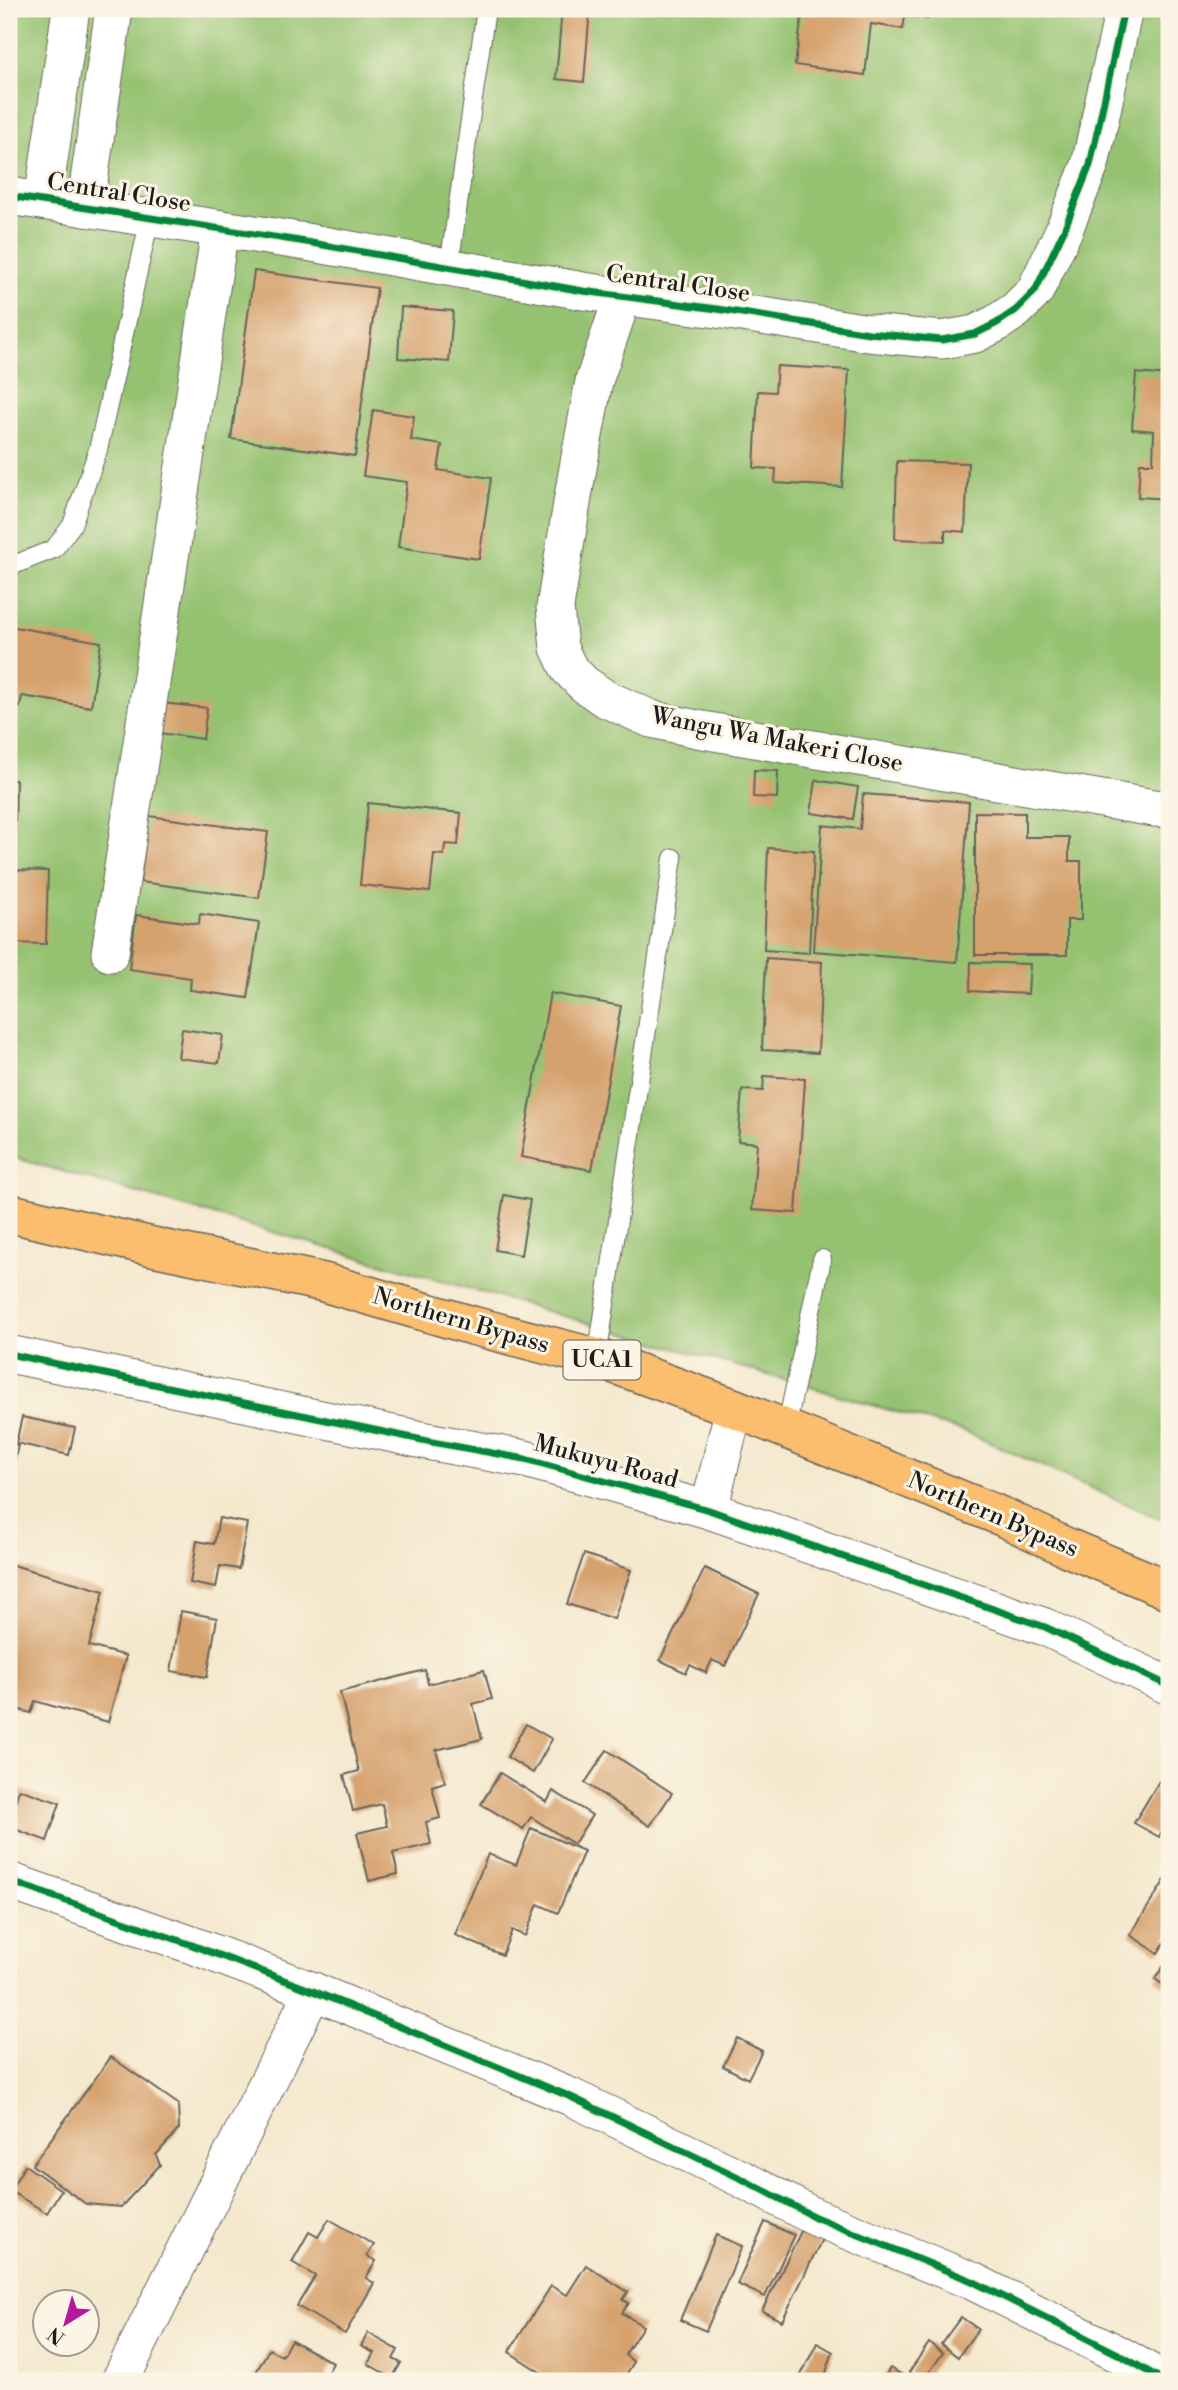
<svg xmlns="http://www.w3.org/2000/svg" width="1178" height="2390" viewBox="0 0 1178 2390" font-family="'Libre Bodoni',serif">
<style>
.green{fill:#95c271;stroke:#586f46;stroke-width:2}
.building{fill:#d5a16d}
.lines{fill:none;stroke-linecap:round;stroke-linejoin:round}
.lane-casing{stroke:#68635a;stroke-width:20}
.street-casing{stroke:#68635a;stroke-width:39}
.primary-casing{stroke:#68635a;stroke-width:41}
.lane{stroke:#fff;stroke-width:18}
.street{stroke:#fff;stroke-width:37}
.primary{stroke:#fbbd6e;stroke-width:38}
.cycleway-casing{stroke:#fcf5e5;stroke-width:11}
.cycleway{stroke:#00873e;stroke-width:7}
.labels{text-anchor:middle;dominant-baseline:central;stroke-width:6;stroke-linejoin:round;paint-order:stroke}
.shield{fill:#fcf5e5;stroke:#5f5d58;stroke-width:2}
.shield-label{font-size:23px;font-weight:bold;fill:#1c1c1c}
.street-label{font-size:24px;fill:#1c1c1c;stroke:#fcf5e5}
</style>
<rect width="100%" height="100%" fill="#fcf5e5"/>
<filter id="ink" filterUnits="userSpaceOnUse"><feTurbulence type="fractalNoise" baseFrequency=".0143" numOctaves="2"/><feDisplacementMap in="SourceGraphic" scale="14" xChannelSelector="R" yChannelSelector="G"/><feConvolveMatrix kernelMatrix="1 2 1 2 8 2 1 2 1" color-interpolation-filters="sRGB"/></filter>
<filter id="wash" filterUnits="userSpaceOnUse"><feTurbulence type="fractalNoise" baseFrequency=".00686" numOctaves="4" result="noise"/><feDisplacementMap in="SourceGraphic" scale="28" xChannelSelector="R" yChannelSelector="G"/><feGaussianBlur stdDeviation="1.57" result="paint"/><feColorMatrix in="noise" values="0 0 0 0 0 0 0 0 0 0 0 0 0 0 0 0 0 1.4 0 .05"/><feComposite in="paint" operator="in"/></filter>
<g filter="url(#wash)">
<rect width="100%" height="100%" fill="#f4e8cd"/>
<path class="green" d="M 9,9 L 1169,9 L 1169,1523 L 966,1432 L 9,1156 Z"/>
<g id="blocks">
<g class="building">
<path d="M 562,9 L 590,9 L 584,82 L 556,79 Z"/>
<path d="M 803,9 L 929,9 L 928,19 L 905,16 L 903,29 L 871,24 L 865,75 L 795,65 Z"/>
<path d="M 254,271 L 377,288 L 355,456 L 231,439 Z"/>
<path d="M 401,307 L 453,311 L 449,362 L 398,358 Z"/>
<path d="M 777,366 L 849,370 L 842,487 L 775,483 L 776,469 L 754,468 L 758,391 L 775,392 Z"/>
<path d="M 1136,373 L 1169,376 L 1169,499 L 1138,497 L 1140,463 L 1153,463 L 1154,431 L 1132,429 Z"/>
<path d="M 373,410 L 414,416 L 411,440 L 442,445 L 438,470 L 491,478 L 479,559 L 398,547 L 407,482 L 363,476 Z"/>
<path d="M 897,461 L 968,463 L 965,532 L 945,530 L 945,541 L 895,539 Z"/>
<path d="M 1167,611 L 1169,611 L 1169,666 L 1163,665 Z"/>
<path d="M 9,626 L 101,642 L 91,707 L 22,696 L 20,707 L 9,705 Z"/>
<path d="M 162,703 L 207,708 L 203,739 L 159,733 Z"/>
<path d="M 754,770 L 778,771 L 777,798 L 753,797 Z"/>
<path d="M 9,780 L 16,780 L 14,870 L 48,871 L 46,944 L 9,943 Z"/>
<path d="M 816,780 L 858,787 L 853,819 L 811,813 Z"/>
<path d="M 863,794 L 969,802 L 957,962 L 813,951 L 822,825 L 860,829 Z"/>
<path d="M 368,803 L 461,813 L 458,845 L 445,844 L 444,855 L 434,854 L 430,892 L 360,885 Z"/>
<path d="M 975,812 L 1025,813 L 1025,837 L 1069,837 L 1069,861 L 1081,861 L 1081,920 L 1067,920 L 1067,955 L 975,955 Z"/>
<path d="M 149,816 L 268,832 L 259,898 L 140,882 Z"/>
<path d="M 768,848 L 814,851 L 809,953 L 764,950 Z"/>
<path d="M 200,914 L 259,923 L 248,998 L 190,990 L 191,978 L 129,969 L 136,915 L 199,924 Z"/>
<path d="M 766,958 L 822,962 L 818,1053 L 762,1050 Z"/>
<path d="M 971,962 L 1030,964 L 1028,994 L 970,991 Z"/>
<path d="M 550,993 L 621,1006 L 592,1170 L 521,1157 Z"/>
<path d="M 182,1029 L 223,1035 L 219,1063 L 178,1058 Z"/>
<path d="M 764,1076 L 805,1079 L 796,1213 L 752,1210 L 757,1143 L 738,1141 L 742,1090 L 763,1091 Z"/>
<path d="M 504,1195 L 530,1200 L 521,1255 L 495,1250 Z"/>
<path d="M 22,1417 L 75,1428 L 69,1455 L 16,1443 Z"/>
<path d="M 9,1443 L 18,1445 L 10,1482 L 9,1481 Z"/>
<path d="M 219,1518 L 247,1523 L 239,1569 L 220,1566 L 216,1588 L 190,1583 L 197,1541 L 214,1544 Z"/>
<path d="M 584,1554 L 631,1570 L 614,1619 L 567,1604 Z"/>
<path d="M 9,1564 L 104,1591 L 89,1646 L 126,1656 L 108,1722 L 35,1701 L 31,1713 L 9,1707 Z"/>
<path d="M 705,1568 L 759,1594 L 725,1666 L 712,1660 L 706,1673 L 690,1665 L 686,1673 L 660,1660 Z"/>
<path d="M 181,1611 L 217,1618 L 207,1677 L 171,1671 Z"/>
<path d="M 425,1670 L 428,1684 L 484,1670 L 492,1699 L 473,1704 L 482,1739 L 436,1750 L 445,1782 L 432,1786 L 440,1818 L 426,1822 L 431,1844 L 393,1853 L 398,1874 L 369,1881 L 357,1833 L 387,1826 L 382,1804 L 353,1811 L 344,1775 L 359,1771 L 340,1692 Z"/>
<path d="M 526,1724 L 552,1739 L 533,1773 L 507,1757 Z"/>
<path d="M 607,1750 L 672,1793 L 650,1826 L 585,1783 Z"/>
<path d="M 500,1773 L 547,1802 L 553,1791 L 592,1815 L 574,1844 L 531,1817 L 523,1829 L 481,1804 Z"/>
<path d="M 1159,1781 L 1169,1787 L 1169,1826 L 1166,1824 L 1159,1837 L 1134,1823 Z"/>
<path d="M 19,1789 L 60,1803 L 47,1841 L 9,1827 Z"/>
<path d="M 531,1828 L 584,1851 L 558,1913 L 538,1904 L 525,1936 L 512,1930 L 502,1955 L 455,1935 L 488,1854 L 516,1865 Z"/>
<path d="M 1165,1880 L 1169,1883 L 1169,1935 L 1158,1953 L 1130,1935 Z"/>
<path d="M 1169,1958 L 1169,1989 L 1155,1979 Z"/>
<path d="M 737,2038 L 762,2051 L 748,2079 L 723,2066 Z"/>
<path d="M 111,2057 L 178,2104 L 179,2129 L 156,2155 L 160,2165 L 121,2207 L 86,2204 L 32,2165 Z"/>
<path d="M 25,2165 L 61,2190 L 47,2213 L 10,2191 Z"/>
<path d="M 329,2219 L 374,2245 L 367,2256 L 376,2261 L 366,2278 L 374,2283 L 345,2334 L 297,2306 L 315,2276 L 292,2262 L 309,2232 L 318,2237 Z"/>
<path d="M 765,2222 L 794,2235 L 765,2297 L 737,2284 Z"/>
<path d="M 803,2227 L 823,2237 L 782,2321 L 762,2311 Z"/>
<path d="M 716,2235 L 742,2246 L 706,2331 L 680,2320 Z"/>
<path d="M 586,2265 L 628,2292 L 623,2300 L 629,2303 L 622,2313 L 643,2326 L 625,2355 L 634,2362 L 622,2381 L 554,2381 L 509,2352 L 551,2286 L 567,2295 Z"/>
<path d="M 961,2317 L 978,2329 L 958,2357 L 941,2344 Z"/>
<path d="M 368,2333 L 398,2350 L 393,2359 L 401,2363 L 392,2378 L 368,2364 L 374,2353 L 361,2346 Z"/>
<path d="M 291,2340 L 333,2363 L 323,2381 L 251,2381 L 269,2349 L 282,2356 Z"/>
<path d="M 817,2343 L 833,2352 L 823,2381 L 798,2381 Z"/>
<path d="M 929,2343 L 943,2353 L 923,2381 L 909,2372 Z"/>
<path d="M 890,2368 L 906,2377 L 904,2381 L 882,2381 Z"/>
</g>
</g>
</g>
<g filter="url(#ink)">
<use href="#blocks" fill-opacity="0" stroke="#68635a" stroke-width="2"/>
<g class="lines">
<g class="lane-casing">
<g id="lane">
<path d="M 449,267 L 486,9"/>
<path d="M 11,566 L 54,549 L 72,525 L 98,450 L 150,218"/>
<path d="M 597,1358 L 673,858"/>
<path d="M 786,1429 L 822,1259"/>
</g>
</g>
<g class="street-casing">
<g id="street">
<path d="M 9,196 L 306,242 L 583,291 L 717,309 L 869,333 L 942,340 L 975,334 L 997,323 L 1016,310 L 1035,291 L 1064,230 L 1090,165 L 1124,9"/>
<path d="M 43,201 L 71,9"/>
<path d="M 85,208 L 114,9"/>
<path d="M 623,296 L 594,381 L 576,479 L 555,607 L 559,648 L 569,669 L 584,684 L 604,698 L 651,719 L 697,729 L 1154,808 L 1169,809"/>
<path d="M 110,953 L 220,229"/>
<path d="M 9,1354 L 432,1442 L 525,1459 L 709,1510 L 1045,1627 L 1169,1686"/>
<path d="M 709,1510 L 734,1408"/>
<path d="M 9,1881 L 192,1945 L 313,1991 L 571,2097 L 740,2178 L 815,2217 L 972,2281 L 1118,2354 L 1165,2381"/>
<path d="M 120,2381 L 313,1991"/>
</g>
</g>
<g class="primary-casing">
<path id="primary" d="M 9,1213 L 159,1248 L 322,1282 L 474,1326 L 597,1358 L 734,1408 L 1003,1517 L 1066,1547 L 1169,1590"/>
</g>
<use href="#lane" class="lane"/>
<use href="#street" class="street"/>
<use href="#primary" class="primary"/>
<g class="cycleway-casing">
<g id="cycleway">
<path d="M 9,196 L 306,242 L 583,291 L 717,309 L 869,333 L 942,340 L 975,334 L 997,323 L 1016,310 L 1035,291 L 1064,230 L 1090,165 L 1124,9"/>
<path d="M 9,1354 L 432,1442 L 525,1459 L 709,1510 L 1045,1627 L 1169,1686"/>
<path d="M 9,1881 L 192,1945 L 313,1991 L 571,2097 L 740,2178 L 815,2217 L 972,2281 L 1118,2354 L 1165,2381"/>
</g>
</g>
<use href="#cycleway" class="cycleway"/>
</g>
</g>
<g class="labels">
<rect class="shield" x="563.5" y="1340.5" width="77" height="39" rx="5"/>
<g class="shield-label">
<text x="602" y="1360">UCA1</text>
</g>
<g class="street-label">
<text transform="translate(119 193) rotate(9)">Central Close</text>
<text transform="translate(678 284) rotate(8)">Central Close</text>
<text transform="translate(777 740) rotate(11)">Wangu Wa Makeri Close</text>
<text transform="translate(461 1321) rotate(16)">Northern Bypass</text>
<text transform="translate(606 1462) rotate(15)">Mukuyu Road</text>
<text transform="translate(993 1515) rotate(23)">Northern Bypass</text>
</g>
</g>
<rect width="1178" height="2390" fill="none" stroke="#fcf5e5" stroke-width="35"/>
<g transform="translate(66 2323) rotate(217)"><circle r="33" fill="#fcf5e5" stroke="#a29e95" stroke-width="2"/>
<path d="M0-5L12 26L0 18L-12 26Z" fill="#b5179e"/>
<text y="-10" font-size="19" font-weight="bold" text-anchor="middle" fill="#1c1c1c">N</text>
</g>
</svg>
